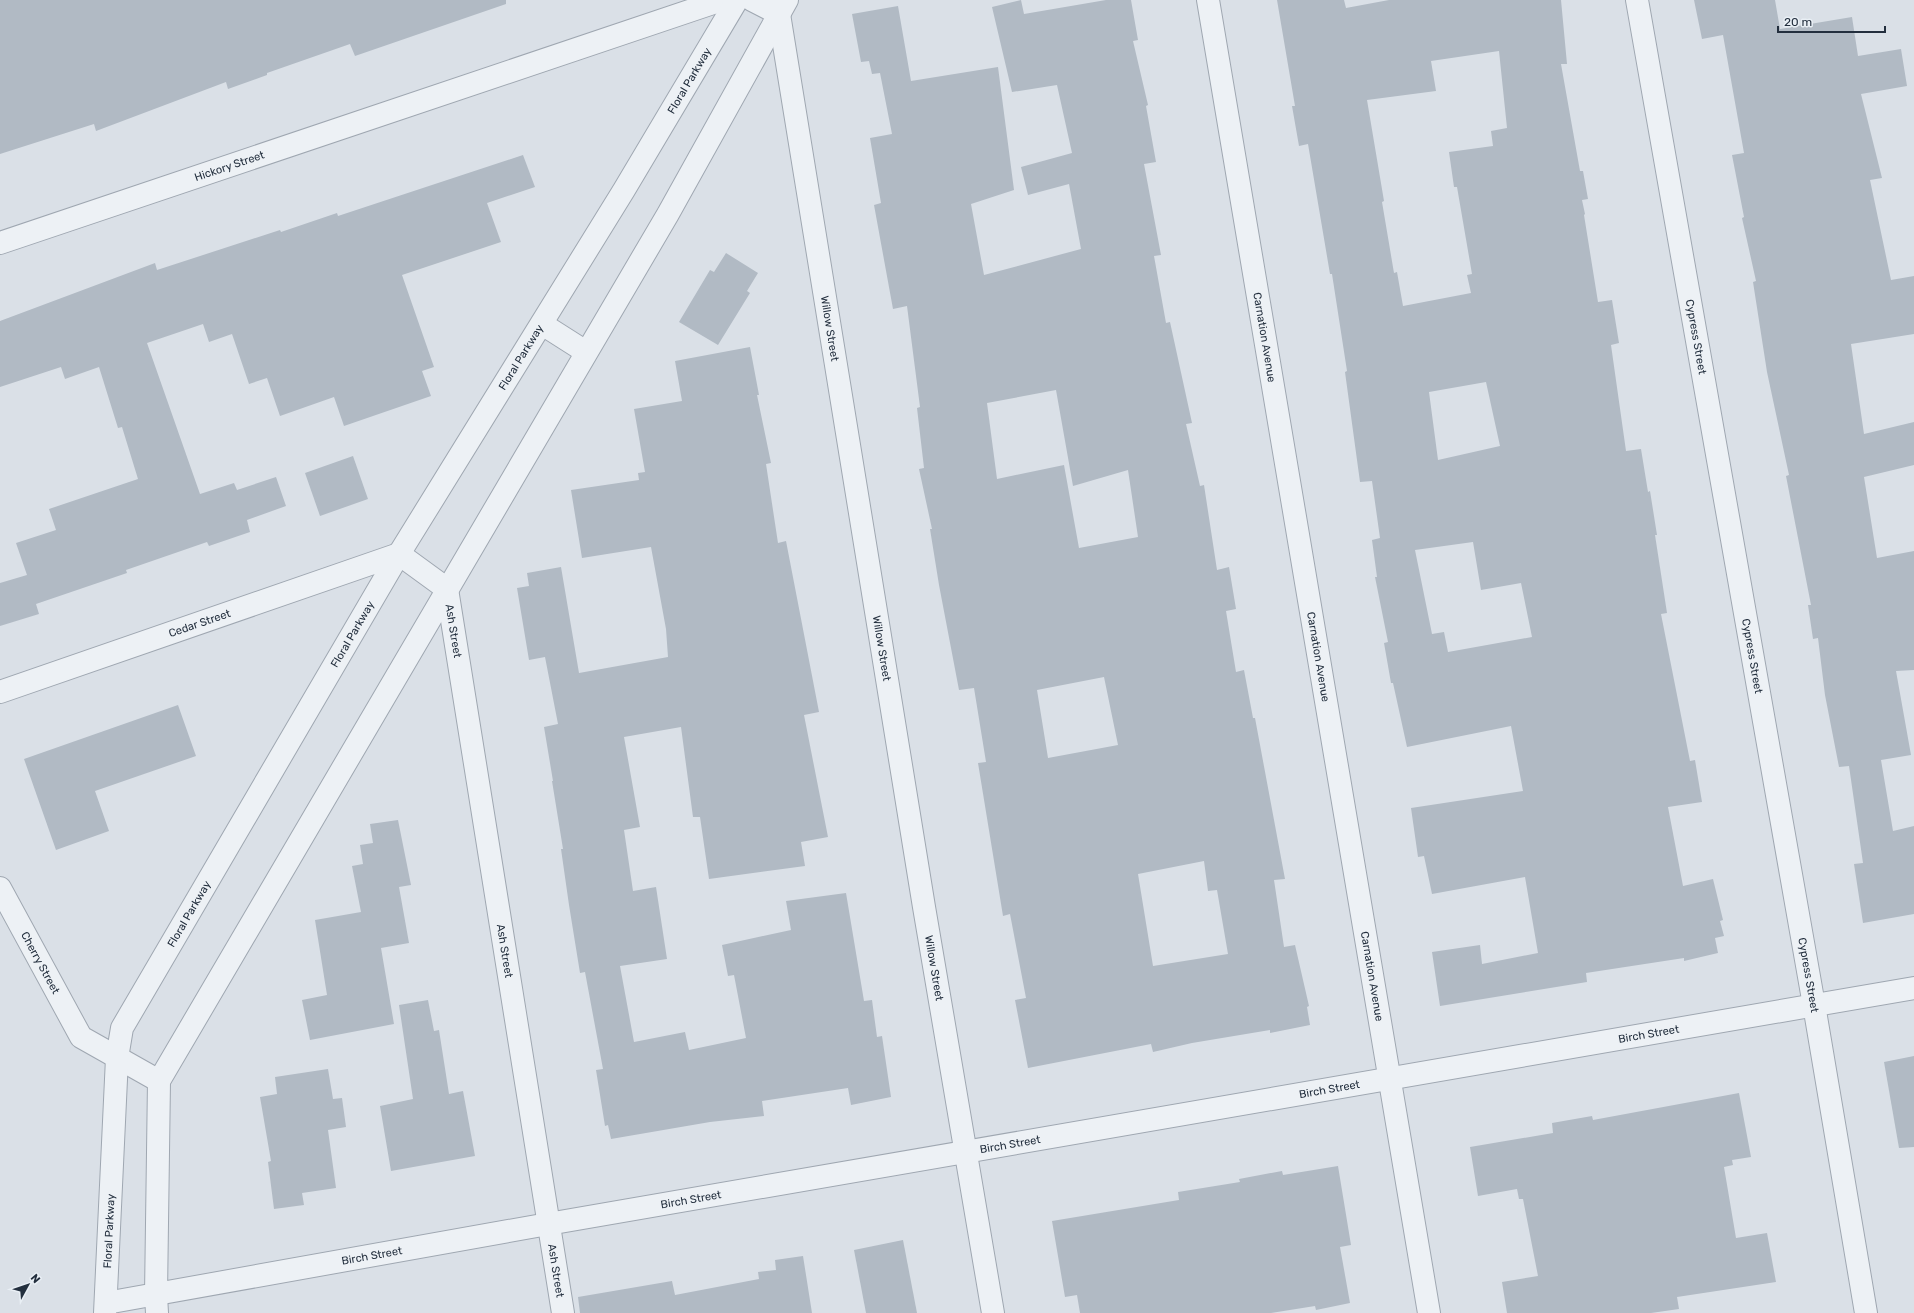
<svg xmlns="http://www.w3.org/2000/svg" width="1914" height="1313" viewBox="0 0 1914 1313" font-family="Rubik,sans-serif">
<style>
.building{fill:#b1bac4;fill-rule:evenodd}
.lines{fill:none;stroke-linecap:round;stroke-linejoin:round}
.minor-casing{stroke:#9fa7b1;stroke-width:24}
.tertiary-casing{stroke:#9fa7b1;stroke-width:24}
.minor{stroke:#edf1f5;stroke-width:22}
.tertiary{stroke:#edf1f5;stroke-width:22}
.labels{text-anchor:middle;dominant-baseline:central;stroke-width:3;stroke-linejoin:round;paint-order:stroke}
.street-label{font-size:11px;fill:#232f3e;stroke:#e9eff5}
</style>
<rect width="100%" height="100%" fill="#dae0e7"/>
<g class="building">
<path d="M 0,0 L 506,0 L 506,4 L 355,56 L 350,44 L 267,73 L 267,75 L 228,89 L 226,82 L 96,131 L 94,124 L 0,154 Z"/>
<path d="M 1021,0 L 1024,14 L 1106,0 L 1131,0 L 1138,40 L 1133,41 L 1148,105 L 1146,106 L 1156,162 L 1144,164 L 1161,255 L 1154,256 L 1166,323 L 1170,322 L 1192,423 L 1186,424 L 1200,486 L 1204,485 L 1217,570 L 1229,567 L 1236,609 L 1226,611 L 1236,672 L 1244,670 L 1253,718 L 1255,718 L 1285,879 L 1274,880 L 1284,947 L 1295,945 L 1309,1006 L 1307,1007 L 1310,1025 L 1270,1033 L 1270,1030 L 1192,1043 L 1153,1052 L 1151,1044 L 1028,1068 L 1015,1000 L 1026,998 L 1010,914 L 1003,916 L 978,763 L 986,762 L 974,688 L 959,690 L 939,585 L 930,529 L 932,529 L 919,469 L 924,468 L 917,408 L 920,407 L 907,306 L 893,309 L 874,205 L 881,203 L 870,138 L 892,134 L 880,73 L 872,74 L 869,61 L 861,62 L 852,14 L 898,6 L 911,81 L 998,67 L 1014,190 L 971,204 L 984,275 L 1081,249 L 1069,184 L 1028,195 L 1021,167 L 1072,153 L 1057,85 L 1012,92 L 992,7 ZM 1056,390 L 1073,486 L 1128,470 L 1138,537 L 1079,548 L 1064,465 L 997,479 L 987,403 ZM 1104,677 L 1118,745 L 1048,758 L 1037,690 ZM 1204,861 L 1208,891 L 1217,890 L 1228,954 L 1153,966 L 1138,874 Z"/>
<path d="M 1277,0 L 1344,0 L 1346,8 L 1389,0 L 1561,0 L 1567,64 L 1561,64 L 1580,171 L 1583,171 L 1588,199 L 1582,200 L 1585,214 L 1584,215 L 1598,302 L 1612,300 L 1619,343 L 1611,345 L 1626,451 L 1641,449 L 1648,492 L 1650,491 L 1657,535 L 1655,535 L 1667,613 L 1661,614 L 1690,761 L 1695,760 L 1702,802 L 1668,807 L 1683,886 L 1713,879 L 1723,920 L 1720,921 L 1724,936 L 1715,938 L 1718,953 L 1684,961 L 1684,958 L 1586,973 L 1587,982 L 1440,1006 L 1432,952 L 1480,945 L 1482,964 L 1538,953 L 1525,877 L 1432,894 L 1424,856 L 1418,857 L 1411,808 L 1523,791 L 1511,726 L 1407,747 L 1393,683 L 1391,683 L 1384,643 L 1388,642 L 1375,577 L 1377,577 L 1372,540 L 1380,538 L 1372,481 L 1360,482 L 1345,372 L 1347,371 L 1332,274 L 1330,274 L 1308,144 L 1299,146 L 1292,106 L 1295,106 ZM 1499,51 L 1507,128 L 1491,131 L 1493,146 L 1449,152 L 1454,187 L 1457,187 L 1472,274 L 1467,275 L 1471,293 L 1403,306 L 1397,272 L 1394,273 L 1382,202 L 1384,201 L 1367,100 L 1436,91 L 1431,61 ZM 1486,382 L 1500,446 L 1438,460 L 1429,392 ZM 1473,542 L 1481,590 L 1521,583 L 1532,637 L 1448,652 L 1444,632 L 1432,634 L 1415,550 Z"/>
<path d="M 1694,0 L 1775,0 L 1780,29 L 1852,17 L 1858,56 L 1901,49 L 1907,86 L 1861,94 L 1882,178 L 1870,180 L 1891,280 L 1914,276 L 1914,334 L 1851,344 L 1864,434 L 1914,422 L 1914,465 L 1864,477 L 1877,558 L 1914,551 L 1914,670 L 1896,671 L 1911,755 L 1881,760 L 1893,831 L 1914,826 L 1914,914 L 1863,923 L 1854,864 L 1863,863 L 1849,766 L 1839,767 L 1825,695 L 1818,638 L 1813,639 L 1808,605 L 1811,605 L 1786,476 L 1789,475 L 1767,372 L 1753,282 L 1756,281 L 1742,218 L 1744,217 L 1732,155 L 1744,153 L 1723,35 L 1702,39 Z"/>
<path d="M 523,155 L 535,187 L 487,203 L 501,242 L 402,275 L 434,367 L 422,371 L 431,396 L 344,426 L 334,397 L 280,416 L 267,378 L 249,384 L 232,334 L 209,342 L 203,324 L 147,343 L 200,494 L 234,483 L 237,490 L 276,477 L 286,506 L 247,520 L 250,532 L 209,546 L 207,542 L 126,570 L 127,573 L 36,604 L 39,614 L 0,626 L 0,583 L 27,575 L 16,543 L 56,530 L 49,509 L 138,479 L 122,427 L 118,428 L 99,367 L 65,379 L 61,367 L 0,387 L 0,321 L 155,263 L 157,270 L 280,230 L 281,232 L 337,213 L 338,216 Z"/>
<path d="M 726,253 L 758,273 L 747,291 L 750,293 L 718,345 L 679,322 L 710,270 L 714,272 Z"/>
<path d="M 750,347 L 759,395 L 757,395 L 771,463 L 766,464 L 778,543 L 786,541 L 819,712 L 804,715 L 828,837 L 801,842 L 805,866 L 709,879 L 700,817 L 693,817 L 681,727 L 624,737 L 640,827 L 624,830 L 633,891 L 656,887 L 667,959 L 620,966 L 634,1042 L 685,1032 L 689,1050 L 746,1038 L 734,975 L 728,976 L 722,945 L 791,930 L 786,901 L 846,893 L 864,1001 L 872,1000 L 877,1037 L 882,1036 L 891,1097 L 851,1105 L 848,1088 L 762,1101 L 764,1116 L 710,1122 L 611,1139 L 608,1125 L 605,1126 L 596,1070 L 603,1069 L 585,972 L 580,973 L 569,905 L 561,849 L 563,849 L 552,781 L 553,781 L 544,727 L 558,724 L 545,657 L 529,660 L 517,588 L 529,586 L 527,573 L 561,567 L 579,673 L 668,657 L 666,629 L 651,547 L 582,558 L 571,490 L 639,480 L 638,473 L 645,472 L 634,409 L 682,401 L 675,361 Z"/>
<path d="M 353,456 L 368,499 L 320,516 L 305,473 Z"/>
<path d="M 178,705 L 196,756 L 95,791 L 109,831 L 56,850 L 24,759 Z"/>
<path d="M 398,820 L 411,885 L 399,887 L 409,943 L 381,948 L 394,1024 L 310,1040 L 302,1000 L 327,995 L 315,920 L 361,912 L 352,866 L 363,864 L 360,845 L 373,843 L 370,824 Z"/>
<path d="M 428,1000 L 434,1031 L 439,1030 L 449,1094 L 463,1091 L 475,1156 L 391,1171 L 380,1106 L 413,1099 L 399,1005 Z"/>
<path d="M 1914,1056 L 1914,1147 L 1899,1148 L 1884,1062 Z"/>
<path d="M 328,1069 L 333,1099 L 342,1098 L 346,1127 L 328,1130 L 336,1188 L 302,1193 L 304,1205 L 274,1209 L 268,1162 L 271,1161 L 260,1097 L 277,1094 L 275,1077 Z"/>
<path d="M 1739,1093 L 1751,1157 L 1732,1160 L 1733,1165 L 1724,1167 L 1736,1238 L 1767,1233 L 1776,1282 L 1677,1297 L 1679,1309 L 1651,1313 L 1507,1313 L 1502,1282 L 1538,1276 L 1523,1199 L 1519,1199 L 1517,1189 L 1478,1196 L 1470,1147 L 1553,1133 L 1552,1123 L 1592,1116 L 1593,1120 Z"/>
<path d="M 1338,1166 L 1351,1245 L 1340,1247 L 1350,1303 L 1316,1310 L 1315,1306 L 1271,1313 L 1080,1313 L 1077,1295 L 1065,1297 L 1052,1221 L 1179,1200 L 1178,1192 L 1240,1182 L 1239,1179 L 1282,1171 L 1283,1175 Z"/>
<path d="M 903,1240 L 917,1313 L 866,1313 L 854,1250 Z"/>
<path d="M 803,1256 L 812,1313 L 580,1313 L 578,1297 L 672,1281 L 675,1295 L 759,1279 L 758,1272 L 776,1270 L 775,1260 Z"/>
</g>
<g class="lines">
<g class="minor-casing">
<g id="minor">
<path id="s1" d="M 752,0 L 779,14 L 924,907 L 993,1313"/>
<path id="s2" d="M 1208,0 L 1429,1313"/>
<path id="s3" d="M 1637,0 L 1814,1005 L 1866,1313"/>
<path id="s4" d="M 0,243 L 722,0"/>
<path id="s5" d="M 0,692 L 399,554 L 447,589 L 563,1313"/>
<path id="s6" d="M 0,888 L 81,1037 L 159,1081"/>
<path id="s7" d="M 106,1303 L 548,1224 L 1914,988"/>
</g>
</g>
<g class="tertiary-casing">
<g id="tertiary">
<path d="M 542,324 L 586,352"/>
<path id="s8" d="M 105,1313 L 117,1058 L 122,1028 L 399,554 L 624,190 L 737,0"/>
<path d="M 157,1313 L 156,1295 L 159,1081 L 668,214 L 787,0"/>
</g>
</g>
<use href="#minor" class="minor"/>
<use href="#tertiary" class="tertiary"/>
</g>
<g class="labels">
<g class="street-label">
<text stroke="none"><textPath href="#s8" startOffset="1390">Floral Parkway</textPath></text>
<text stroke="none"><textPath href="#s4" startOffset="242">Hickory Street</textPath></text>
<text stroke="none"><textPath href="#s1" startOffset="349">Willow Street</textPath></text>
<text stroke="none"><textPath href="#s2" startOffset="342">Carnation Avenue</textPath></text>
<text stroke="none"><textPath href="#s3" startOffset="342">Cypress Street</textPath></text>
<text stroke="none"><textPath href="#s8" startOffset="1066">Floral Parkway</textPath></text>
<text stroke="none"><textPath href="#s5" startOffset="211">Cedar Street</textPath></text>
<text stroke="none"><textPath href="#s5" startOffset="524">Ash Street</textPath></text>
<text stroke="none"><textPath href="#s8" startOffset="742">Floral Parkway</textPath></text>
<text stroke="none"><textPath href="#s1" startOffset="673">Willow Street</textPath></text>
<text stroke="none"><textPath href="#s3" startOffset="666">Cypress Street</textPath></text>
<text stroke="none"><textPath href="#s2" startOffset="666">Carnation Avenue</textPath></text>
<text stroke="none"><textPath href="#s8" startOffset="418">Floral Parkway</textPath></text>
<text stroke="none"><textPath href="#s5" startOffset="848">Ash Street</textPath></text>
<text stroke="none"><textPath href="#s6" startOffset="85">Cherry Street</textPath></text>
<text stroke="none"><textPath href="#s1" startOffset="997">Willow Street</textPath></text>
<text stroke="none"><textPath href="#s3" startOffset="990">Cypress Street</textPath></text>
<text stroke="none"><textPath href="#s2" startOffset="990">Carnation Avenue</textPath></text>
<text stroke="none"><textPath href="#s7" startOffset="1566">Birch Street</textPath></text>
<text stroke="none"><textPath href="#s7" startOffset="1242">Birch Street</textPath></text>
<text stroke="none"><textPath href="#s7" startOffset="918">Birch Street</textPath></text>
<text stroke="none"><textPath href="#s7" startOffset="594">Birch Street</textPath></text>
<text stroke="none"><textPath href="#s8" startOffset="82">Floral Parkway</textPath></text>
<text stroke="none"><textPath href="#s7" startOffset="270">Birch Street</textPath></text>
<text stroke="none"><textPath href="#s5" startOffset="1172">Ash Street</textPath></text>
</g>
</g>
<g transform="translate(28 1285) rotate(50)" stroke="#e9eff5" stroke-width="3" paint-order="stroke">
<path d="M0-3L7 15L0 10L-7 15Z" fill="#232f3e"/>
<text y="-6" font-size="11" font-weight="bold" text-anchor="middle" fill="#232f3e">N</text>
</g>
<path d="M1778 26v6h107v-6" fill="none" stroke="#232f3e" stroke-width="2"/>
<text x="1784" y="26" font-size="12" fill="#232f3e" stroke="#e9eff5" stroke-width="3" paint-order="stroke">20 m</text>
</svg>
